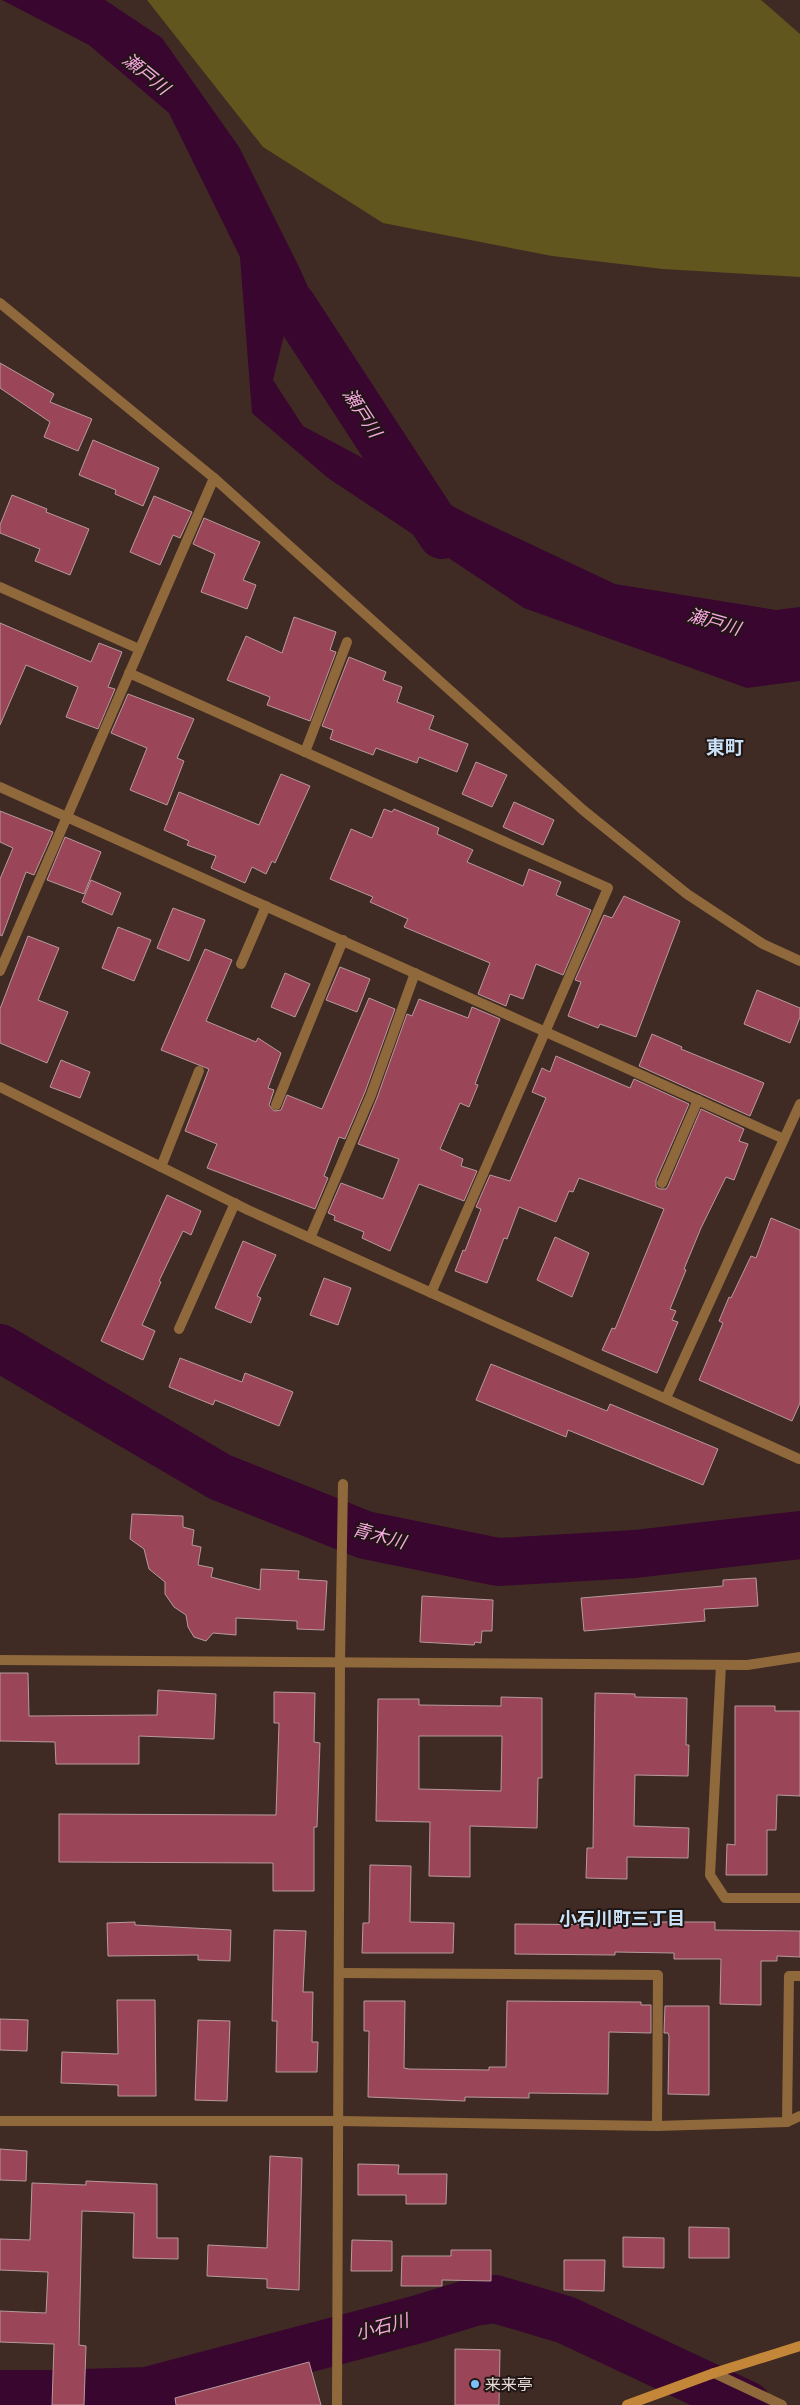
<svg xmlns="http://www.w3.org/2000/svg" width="800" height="2405" viewBox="0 0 800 2405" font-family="Helvetica,'Noto Sans JP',sans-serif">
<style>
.green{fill:#60561e}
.water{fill:#38062e}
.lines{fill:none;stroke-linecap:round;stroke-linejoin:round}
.river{stroke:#38062e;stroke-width:48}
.building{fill:#9b4558;stroke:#b69a9e;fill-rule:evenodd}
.street{stroke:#8f693c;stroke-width:10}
.secondary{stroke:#c48739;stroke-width:10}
.poi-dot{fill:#7cbef9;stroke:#201613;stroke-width:2}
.labels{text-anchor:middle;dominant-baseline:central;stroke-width:4;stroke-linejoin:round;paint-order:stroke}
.poi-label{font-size:16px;fill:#e9dbd6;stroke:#201613;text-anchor:start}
.water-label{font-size:18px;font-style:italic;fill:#f7a8e0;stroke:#201613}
.neighbourhood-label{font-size:18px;font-weight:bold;fill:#cae2f8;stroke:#201613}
.quarter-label{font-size:19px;font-weight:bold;fill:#cae2f8;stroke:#201613}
</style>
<rect width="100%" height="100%" fill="#402b24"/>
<path class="green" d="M 147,0 L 761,0 L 800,34 L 800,277 L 663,269 L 552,256 L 383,223 L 263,147 Z"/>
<path class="water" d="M 2,0 L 105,0 L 162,38 L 239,147 L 300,269 L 350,382 L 288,319 L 273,380 L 303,426 L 473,517 L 615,584 L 776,610 L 800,607 L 800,681 L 747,688 L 524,608 L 328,478 L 252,413 L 240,257 L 169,113 L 89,45 Z"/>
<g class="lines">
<g class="river">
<path d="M 292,305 L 442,535"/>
<path d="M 0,1348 L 220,1477 L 365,1535 L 498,1562 L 635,1554 L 800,1535"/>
<path d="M 0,2394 L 49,2394 L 147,2391 L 419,2319 L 474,2302 L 495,2299 L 566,2320 L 747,2405"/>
</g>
</g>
<g class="building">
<path d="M 0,363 L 54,394 L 50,402 L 92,419 L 78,451 L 44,437 L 50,422 L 0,388 Z"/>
<path d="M 93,440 L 159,468 L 143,506 L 115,494 L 116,490 L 79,475 Z"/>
<path d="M 12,495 L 47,509 L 46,512 L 89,529 L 70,575 L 35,561 L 40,549 L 0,533 L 0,525 Z"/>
<path d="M 154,496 L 192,512 L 180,538 L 173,535 L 160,565 L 130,552 Z"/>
<path d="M 204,518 L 260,542 L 243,580 L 256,585 L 247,609 L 201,592 L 215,554 L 193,544 Z"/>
<path d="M 294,617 L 336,632 L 330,650 L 336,652 L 310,721 L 267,705 L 270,697 L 227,680 L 246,636 L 282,653 Z"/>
<path d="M 0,623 L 91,662 L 99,643 L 122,652 L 108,687 L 115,689 L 98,729 L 66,717 L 78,687 L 26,665 L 0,725 Z"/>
<path d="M 349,657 L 386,672 L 383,680 L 402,687 L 397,702 L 434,716 L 429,729 L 468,744 L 457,772 L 419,757 L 417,763 L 376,748 L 373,755 L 330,739 L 333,730 L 322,726 Z"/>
<path d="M 128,694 L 194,719 L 177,758 L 184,761 L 167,805 L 130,790 L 147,748 L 111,733 Z"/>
<path d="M 476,762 L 507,775 L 492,807 L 462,794 Z"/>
<path d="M 281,774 L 310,786 L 275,863 L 272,861 L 266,874 L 252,867 L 245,883 L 211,868 L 216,856 L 187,845 L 189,841 L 164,830 L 179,792 L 259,825 Z"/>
<path d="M 514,802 L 554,820 L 543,845 L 503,827 Z"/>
<path d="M 384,809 L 392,812 L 394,809 L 439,828 L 437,834 L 473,850 L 467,862 L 523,886 L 529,869 L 561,882 L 556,895 L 591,910 L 563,975 L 536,964 L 523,999 L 510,994 L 506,1006 L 478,994 L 490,963 L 404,927 L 408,919 L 370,902 L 373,897 L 330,879 L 351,829 L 372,838 Z"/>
<path d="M 0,811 L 53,832 L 34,875 L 26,872 L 2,936 L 0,935 L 0,879 L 13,848 L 0,842 Z"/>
<path d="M 65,837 L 101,852 L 84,894 L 47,880 Z"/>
<path d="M 91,880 L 121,893 L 112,915 L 82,902 Z"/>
<path d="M 624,896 L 680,921 L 636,1037 L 600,1024 L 598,1028 L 568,1016 L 581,982 L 575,980 L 604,915 L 612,918 Z"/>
<path d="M 173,908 L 205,920 L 189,961 L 157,948 Z"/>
<path d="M 118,927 L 151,940 L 134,981 L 102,968 Z"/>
<path d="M 28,936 L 59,948 L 38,1000 L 68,1012 L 47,1063 L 0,1043 L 0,1009 Z"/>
<path d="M 205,949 L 232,960 L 206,1021 L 256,1042 L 258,1038 L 281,1053 L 268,1088 L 274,1090 L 269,1105 L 274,1111 L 281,1110 L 287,1095 L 322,1109 L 369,998 L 395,1009 L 365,1092 L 345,1139 L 339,1137 L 324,1176 L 328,1178 L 315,1209 L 207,1168 L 217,1144 L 185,1131 L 209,1069 L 161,1050 Z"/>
<path d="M 340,967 L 370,979 L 357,1012 L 326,1000 Z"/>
<path d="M 285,973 L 310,984 L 295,1017 L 271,1007 Z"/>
<path d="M 757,990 L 800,1008 L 800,1017 L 790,1043 L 744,1024 Z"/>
<path d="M 419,999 L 468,1018 L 472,1007 L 500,1019 L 475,1084 L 478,1085 L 469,1107 L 460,1103 L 440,1149 L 463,1159 L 461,1166 L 477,1171 L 464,1201 L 419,1184 L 390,1251 L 362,1238 L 364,1232 L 334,1220 L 335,1216 L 328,1213 L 341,1183 L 383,1199 L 399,1159 L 358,1144 L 377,1098 L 407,1014 L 412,1016 Z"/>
<path d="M 652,1034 L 682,1047 L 681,1049 L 764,1083 L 750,1116 L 639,1066 Z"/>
<path d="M 556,1056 L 630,1088 L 634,1079 L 689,1104 L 656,1180 L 656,1187 L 660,1189 L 666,1189 L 668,1186 L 701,1109 L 744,1129 L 739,1141 L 748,1144 L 734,1180 L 726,1177 L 701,1228 L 684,1269 L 686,1270 L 670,1309 L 676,1311 L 672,1320 L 678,1322 L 657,1373 L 602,1350 L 612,1328 L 615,1329 L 664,1209 L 579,1178 L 573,1192 L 569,1191 L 556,1222 L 519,1207 L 507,1239 L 504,1238 L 487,1283 L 455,1271 L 463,1250 L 465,1251 L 481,1209 L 476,1207 L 490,1175 L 510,1181 L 546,1098 L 532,1092 L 542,1068 L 550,1072 Z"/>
<path d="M 61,1060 L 90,1072 L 80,1098 L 50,1087 Z"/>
<path d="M 167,1195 L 201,1211 L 191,1235 L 183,1231 L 159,1281 L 161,1282 L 142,1325 L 155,1331 L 143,1360 L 101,1341 Z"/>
<path d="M 771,1218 L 800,1230 L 800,1403 L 792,1421 L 699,1380 L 723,1323 L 719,1321 L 729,1297 L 731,1298 L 751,1256 L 756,1258 Z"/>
<path d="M 555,1237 L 589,1253 L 572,1297 L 537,1280 Z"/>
<path d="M 243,1241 L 276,1255 L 257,1296 L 261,1298 L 251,1323 L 215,1308 Z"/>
<path d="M 324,1278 L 351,1288 L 338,1325 L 310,1315 Z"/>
<path d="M 180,1358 L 242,1382 L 245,1373 L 293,1392 L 279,1426 L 215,1400 L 213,1405 L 169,1387 Z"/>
<path d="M 491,1364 L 607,1411 L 610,1404 L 718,1449 L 703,1485 L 568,1430 L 566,1437 L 476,1400 Z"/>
<path d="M 132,1514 L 183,1516 L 183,1527 L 194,1530 L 192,1545 L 201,1547 L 198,1565 L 213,1568 L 211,1577 L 260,1590 L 261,1569 L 299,1571 L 298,1579 L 327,1581 L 324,1630 L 297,1629 L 297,1621 L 236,1618 L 236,1635 L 213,1633 L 206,1641 L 194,1637 L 188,1627 L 186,1615 L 174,1607 L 165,1594 L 165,1582 L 149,1569 L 144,1549 L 130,1539 Z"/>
<path d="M 756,1578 L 758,1606 L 704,1609 L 705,1621 L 584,1631 L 581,1598 L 723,1586 L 723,1580 Z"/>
<path d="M 422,1596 L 493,1600 L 492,1631 L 482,1631 L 481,1643 L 475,1642 L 474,1645 L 420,1642 Z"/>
<path d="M 0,1673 L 28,1673 L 29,1716 L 157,1715 L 158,1690 L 216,1694 L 214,1739 L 139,1736 L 139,1764 L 56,1764 L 55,1742 L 0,1741 Z"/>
<path d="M 274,1692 L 315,1693 L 314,1742 L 320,1743 L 317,1827 L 314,1827 L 314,1891 L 273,1891 L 273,1863 L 59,1862 L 59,1814 L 276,1815 L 279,1723 L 274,1723 Z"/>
<path d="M 595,1693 L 635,1694 L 635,1697 L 687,1698 L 686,1745 L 689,1745 L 688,1776 L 635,1775 L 634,1826 L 689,1828 L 688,1858 L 627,1857 L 627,1879 L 586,1878 L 587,1848 L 593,1848 Z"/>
<path d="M 501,1697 L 542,1698 L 542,1778 L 538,1778 L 537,1828 L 470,1826 L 470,1877 L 429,1876 L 430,1822 L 376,1821 L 378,1699 L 419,1699 L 419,1705 L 501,1706 ZM 419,1736 L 502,1736 L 501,1791 L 419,1789 Z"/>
<path d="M 735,1706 L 775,1706 L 775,1711 L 800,1711 L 800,1796 L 777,1795 L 776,1830 L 767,1830 L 767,1875 L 726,1875 L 727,1844 L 735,1845 Z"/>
<path d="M 370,1865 L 411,1866 L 410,1922 L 454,1923 L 453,1953 L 362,1953 L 363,1923 L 369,1923 Z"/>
<path d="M 135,1922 L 135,1925 L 231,1930 L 230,1961 L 198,1960 L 198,1955 L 108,1956 L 107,1923 Z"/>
<path d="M 627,1922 L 715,1922 L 715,1930 L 800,1931 L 800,1957 L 777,1956 L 777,1961 L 761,1961 L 761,2005 L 720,2004 L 721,1959 L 674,1959 L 674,1953 L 615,1952 L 615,1955 L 515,1954 L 515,1924 L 627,1925 Z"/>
<path d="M 274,1930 L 306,1931 L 303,1992 L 313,1992 L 312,2042 L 318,2042 L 317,2072 L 276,2072 L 277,2021 L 272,2021 Z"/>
<path d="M 117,2000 L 155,2000 L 156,2096 L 118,2096 L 118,2085 L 61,2083 L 62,2052 L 118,2054 Z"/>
<path d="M 364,2001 L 405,2001 L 404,2068 L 409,2069 L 489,2070 L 489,2067 L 506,2067 L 507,2001 L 641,2002 L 641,2005 L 651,2005 L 651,2033 L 609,2032 L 608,2094 L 529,2093 L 529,2098 L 465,2097 L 465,2101 L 368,2097 L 369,2031 L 364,2031 Z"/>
<path d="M 665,2006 L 709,2006 L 709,2095 L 668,2094 L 669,2036 L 668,2033 L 664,2033 Z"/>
<path d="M 0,2019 L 28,2020 L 27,2051 L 0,2050 Z"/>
<path d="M 198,2020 L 230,2021 L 227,2101 L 195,2100 Z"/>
<path d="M 0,2149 L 27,2151 L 26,2181 L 0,2180 Z"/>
<path d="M 270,2156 L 302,2158 L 299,2290 L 267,2288 L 267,2279 L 207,2276 L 208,2245 L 267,2248 Z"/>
<path d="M 358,2164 L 399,2165 L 398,2174 L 447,2174 L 446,2204 L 406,2204 L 406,2195 L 358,2195 Z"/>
<path d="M 86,2181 L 157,2184 L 157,2238 L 178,2238 L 178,2259 L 133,2258 L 134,2213 L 82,2211 L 79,2345 L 86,2346 L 84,2405 L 52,2405 L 54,2344 L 0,2342 L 0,2311 L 46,2313 L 48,2272 L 0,2270 L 0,2239 L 30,2240 L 32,2183 L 86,2185 Z"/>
<path d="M 689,2227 L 729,2228 L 729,2258 L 689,2258 Z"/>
<path d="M 623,2237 L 664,2238 L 664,2268 L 623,2267 Z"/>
<path d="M 352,2240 L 392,2241 L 392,2271 L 351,2271 Z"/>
<path d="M 451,2250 L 491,2250 L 491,2281 L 442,2280 L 442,2286 L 401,2286 L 402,2256 L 451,2256 Z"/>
<path d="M 564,2260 L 605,2260 L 604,2291 L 564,2290 Z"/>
<path d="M 455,2349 L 500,2350 L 499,2405 L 455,2405 Z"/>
<path d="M 309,2362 L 321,2405 L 176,2405 L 175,2398 Z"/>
</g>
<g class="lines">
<g class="street">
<path d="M 0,303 L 214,478 L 583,810 L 687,894 L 763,944 L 800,961"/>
<path d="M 0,587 L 139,649"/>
<path d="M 129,673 L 608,888 L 431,1293"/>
<path d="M 305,752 L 347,642"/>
<path d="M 0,787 L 784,1139"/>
<path d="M 241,964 L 266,906"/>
<path d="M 0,971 L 214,478"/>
<path d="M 0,1087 L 248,1210 L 799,1459"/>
<path d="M 276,1105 L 343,940"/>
<path d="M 161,1167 L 199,1071"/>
<path d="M 662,1183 L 698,1100"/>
<path d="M 310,1238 L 371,1095 L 415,973"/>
<path d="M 179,1329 L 235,1203"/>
<path d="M 666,1398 L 800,1104"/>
<path d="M 0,1660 L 747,1665 L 800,1657"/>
<path d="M 721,1665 L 710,1875 L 725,1898 L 800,1898"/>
<path d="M 339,1973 L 658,1975 L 657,2126"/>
<path d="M 0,2121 L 338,2121 L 657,2126 L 787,2122 L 800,2116"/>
<path d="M 787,2122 L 789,1976 L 800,1976"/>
<path d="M 714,2373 L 782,2405"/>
<path d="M 337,2405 L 340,1661 L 343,1484"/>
</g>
<path class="secondary" d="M 627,2405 L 714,2373 L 800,2346"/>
</g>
<circle class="poi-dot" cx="475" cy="2384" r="5"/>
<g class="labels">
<g class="poi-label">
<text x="485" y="2384">来来亭</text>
</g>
<g class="water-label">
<text transform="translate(146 74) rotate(39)">瀬戸川</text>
<text transform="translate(362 413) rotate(57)">瀬戸川</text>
<text transform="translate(714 622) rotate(16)">瀬戸川</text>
<text transform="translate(379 1536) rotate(15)">青木川</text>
<text transform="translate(382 2327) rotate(-15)">小石川</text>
</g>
<g class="neighbourhood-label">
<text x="622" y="1919">小石川町三丁目</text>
</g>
<g class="quarter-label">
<text x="725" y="747">東町</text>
</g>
</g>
</svg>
